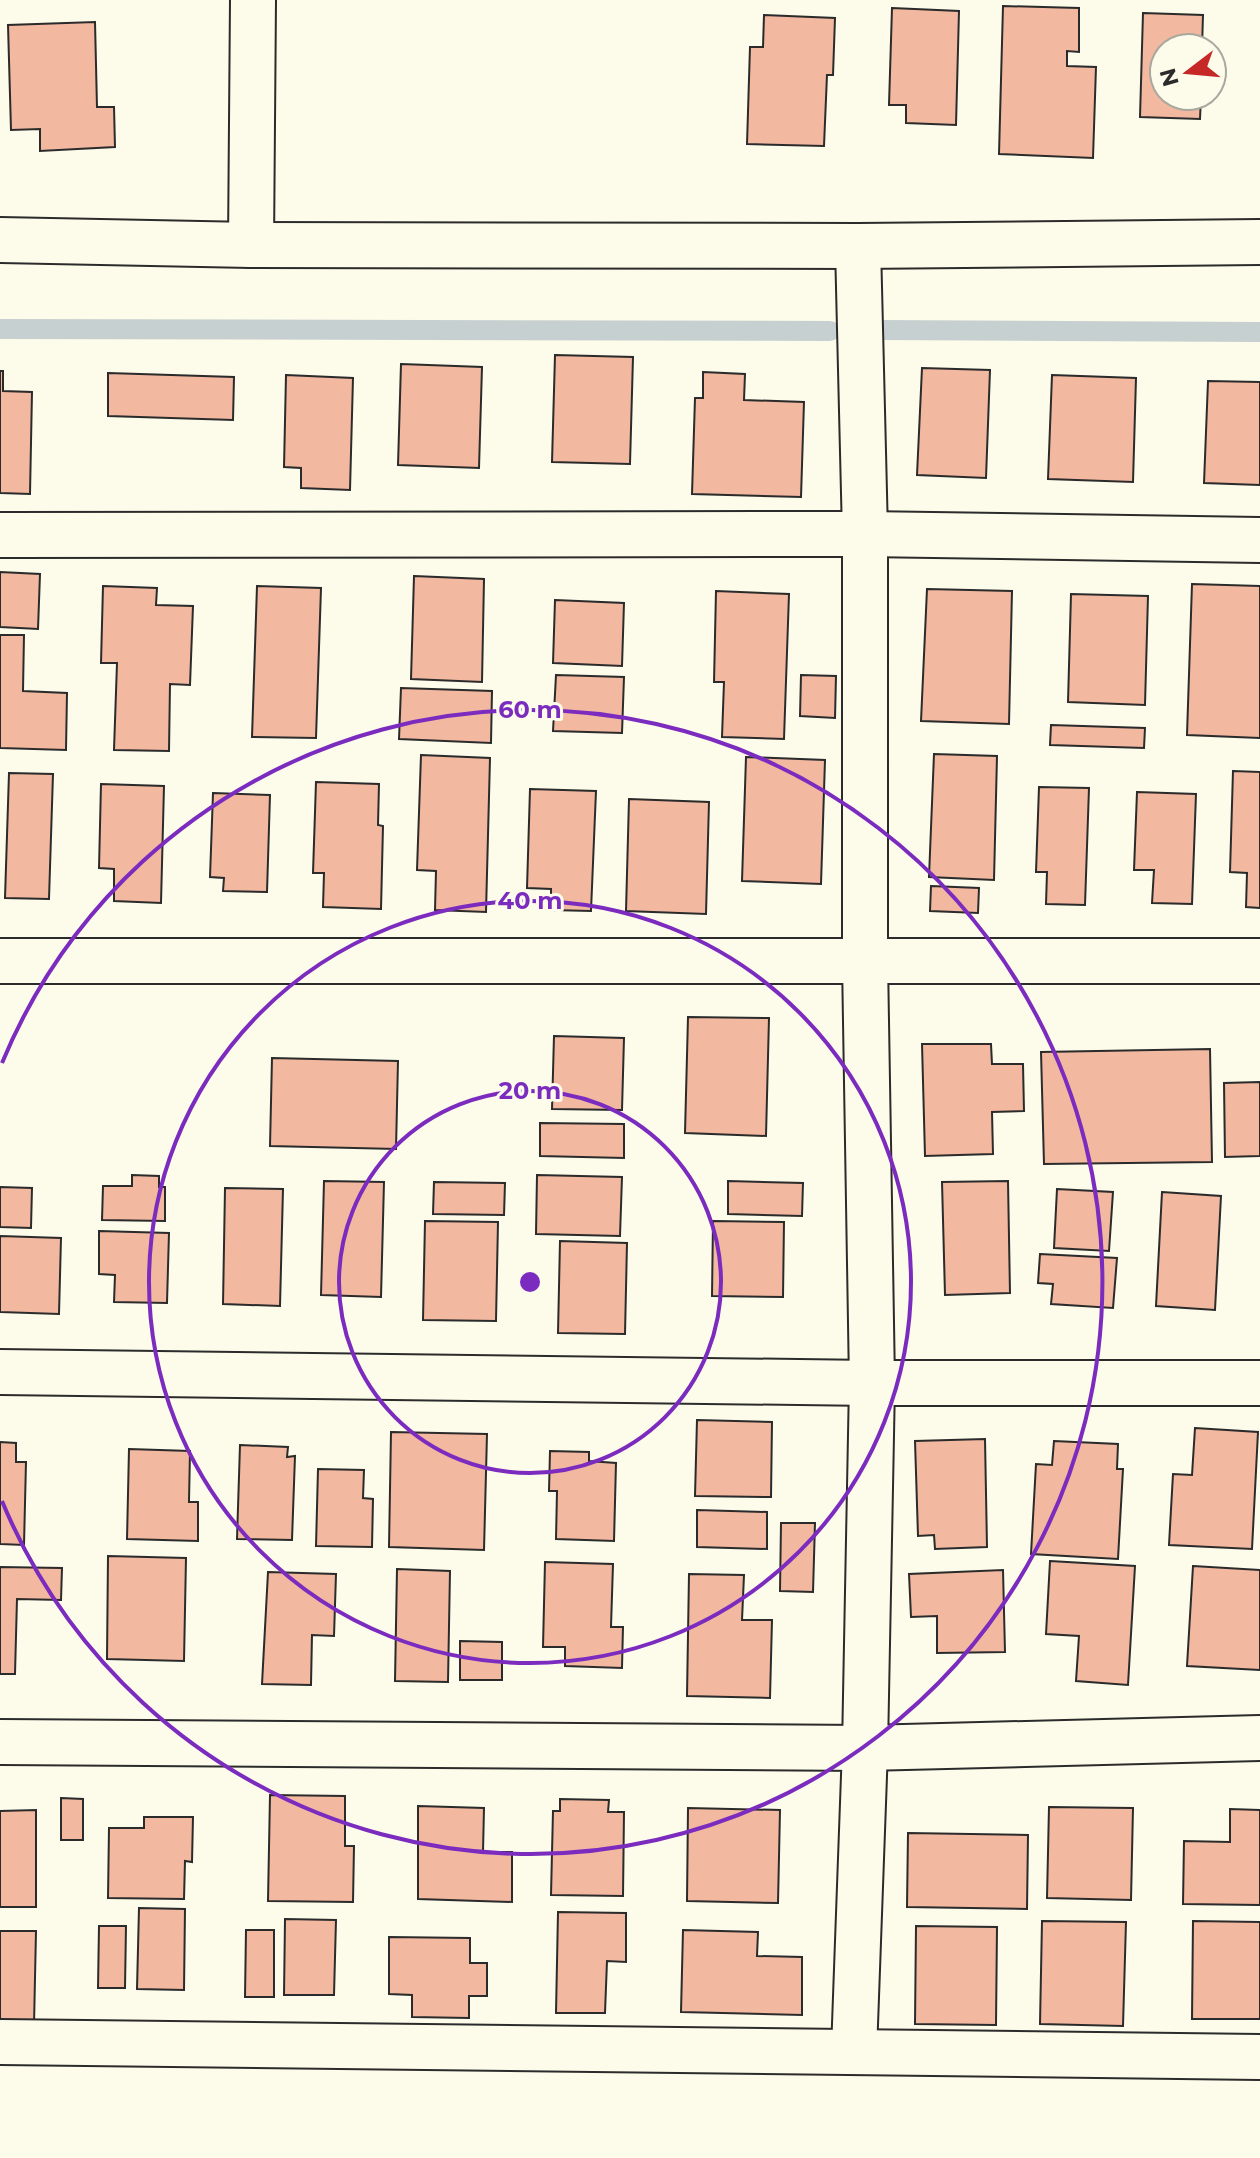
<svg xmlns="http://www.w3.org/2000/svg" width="1260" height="2158" viewBox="0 0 1260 2158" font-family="Montserrat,sans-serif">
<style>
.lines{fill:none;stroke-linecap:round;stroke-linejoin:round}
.stream{stroke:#c7d0d0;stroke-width:20}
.building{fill:#f2b8a0;stroke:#2b2b2b;stroke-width:2}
.minor-casing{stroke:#2b2b2b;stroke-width:48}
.minor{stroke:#fdfbea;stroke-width:44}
.ring{fill:none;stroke:#7b2cbf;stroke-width:4}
.centre{fill:#7b2cbf;stroke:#fdfbea;stroke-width:4}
.ring-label{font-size:24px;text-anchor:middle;font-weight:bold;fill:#7b2cbf;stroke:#fdfbea;stroke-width:6;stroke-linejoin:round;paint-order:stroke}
</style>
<rect width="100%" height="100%" fill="#fdfbea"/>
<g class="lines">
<g class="stream">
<path d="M 0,329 L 830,331"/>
<path d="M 879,330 L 1260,332"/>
</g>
</g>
<g class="building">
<path d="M 1003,6 L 1079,8 L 1079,52 L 1067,51 L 1067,66 L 1096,67 L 1093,158 L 999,154 Z"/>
<path d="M 892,8 L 959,11 L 956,125 L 906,123 L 906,105 L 889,105 Z"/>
<path d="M 1143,13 L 1203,15 L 1202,48 L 1164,48 L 1164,96 L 1201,96 L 1200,119 L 1140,117 Z"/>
<path d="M 764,15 L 835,18 L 833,75 L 827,75 L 824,146 L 747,144 L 750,47 L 763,47 Z"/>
<path d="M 95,22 L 97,107 L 114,107 L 115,147 L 40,151 L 40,129 L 11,130 L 8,25 Z"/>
<path d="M 555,355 L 633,357 L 630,464 L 552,462 Z"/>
<path d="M 401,364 L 482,367 L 479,468 L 398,465 Z"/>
<path d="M 922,368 L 990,370 L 986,478 L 917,475 Z"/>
<path d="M 0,371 L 3,371 L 3,391 L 32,392 L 30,494 L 0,493 Z"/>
<path d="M 703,372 L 745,374 L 744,400 L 804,402 L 801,497 L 692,494 L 695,398 L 703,398 Z"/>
<path d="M 108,373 L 234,377 L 233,420 L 108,416 Z"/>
<path d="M 286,375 L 353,378 L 350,490 L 301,488 L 301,468 L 284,467 Z"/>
<path d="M 1052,375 L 1136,378 L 1133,482 L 1048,479 Z"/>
<path d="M 1208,381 L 1260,382 L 1260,485 L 1204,483 Z"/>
<path d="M 0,572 L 40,574 L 38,629 L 0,627 Z"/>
<path d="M 414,576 L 484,579 L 482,682 L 411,679 Z"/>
<path d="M 1192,584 L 1260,586 L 1260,738 L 1187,735 Z"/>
<path d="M 103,586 L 157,588 L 156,605 L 193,606 L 190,685 L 170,684 L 169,751 L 114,750 L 117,663 L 101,663 Z"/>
<path d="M 257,586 L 321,588 L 316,738 L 252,737 Z"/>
<path d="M 927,589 L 1012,591 L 1009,724 L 921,721 Z"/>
<path d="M 716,591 L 789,594 L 784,739 L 722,737 L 724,682 L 714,682 Z"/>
<path d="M 1071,594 L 1148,596 L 1145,705 L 1068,702 Z"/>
<path d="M 555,600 L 624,603 L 622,666 L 553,663 Z"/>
<path d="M 0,635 L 24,635 L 23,691 L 67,693 L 66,750 L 0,748 Z"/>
<path d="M 556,675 L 624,677 L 622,733 L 553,731 Z"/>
<path d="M 801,675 L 836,676 L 835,718 L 800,716 Z"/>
<path d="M 401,688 L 492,691 L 491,743 L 399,739 Z"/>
<path d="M 1051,725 L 1145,728 L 1144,748 L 1050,745 Z"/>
<path d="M 934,754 L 997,756 L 994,880 L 929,877 Z"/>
<path d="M 421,755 L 490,758 L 486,912 L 435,910 L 436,871 L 417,870 Z"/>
<path d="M 746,757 L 825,760 L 821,884 L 742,881 Z"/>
<path d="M 1233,771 L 1260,772 L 1260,908 L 1246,907 L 1247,873 L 1230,872 Z"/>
<path d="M 9,773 L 53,774 L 49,899 L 5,898 Z"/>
<path d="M 316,782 L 379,784 L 378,825 L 383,826 L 381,909 L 323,907 L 324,873 L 313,873 Z"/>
<path d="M 101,784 L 164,786 L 161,903 L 114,901 L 114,869 L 99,868 Z"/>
<path d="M 1039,787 L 1089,788 L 1085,905 L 1046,904 L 1047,872 L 1036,872 Z"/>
<path d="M 530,789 L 596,791 L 591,911 L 551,910 L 551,889 L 527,888 Z"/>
<path d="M 1137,792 L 1196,794 L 1192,904 L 1152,903 L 1154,870 L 1134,870 Z"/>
<path d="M 213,793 L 270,795 L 267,892 L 223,891 L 224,878 L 210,877 Z"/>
<path d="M 629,799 L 709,802 L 706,914 L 626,911 Z"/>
<path d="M 931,886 L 979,888 L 978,913 L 930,911 Z"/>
<path d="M 688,1017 L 769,1018 L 766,1136 L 685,1133 Z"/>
<path d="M 554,1036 L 624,1038 L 622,1110 L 552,1109 Z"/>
<path d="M 922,1044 L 991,1044 L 992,1064 L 1023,1064 L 1024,1111 L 992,1112 L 993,1154 L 925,1156 Z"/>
<path d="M 1210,1049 L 1212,1162 L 1044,1164 L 1041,1052 Z"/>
<path d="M 272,1058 L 398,1061 L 396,1149 L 270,1146 Z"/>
<path d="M 1260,1082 L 1260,1156 L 1225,1157 L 1224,1083 Z"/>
<path d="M 540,1123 L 624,1124 L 624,1158 L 540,1156 Z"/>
<path d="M 132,1175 L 159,1176 L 159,1187 L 165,1187 L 165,1221 L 102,1220 L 103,1186 L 132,1186 Z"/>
<path d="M 537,1175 L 622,1177 L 620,1236 L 536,1234 Z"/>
<path d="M 324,1181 L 384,1182 L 381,1297 L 321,1295 Z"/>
<path d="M 728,1181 L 803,1183 L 802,1216 L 728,1214 Z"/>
<path d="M 1008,1181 L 1010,1293 L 945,1295 L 942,1182 Z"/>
<path d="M 434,1182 L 505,1183 L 504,1215 L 433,1214 Z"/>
<path d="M 0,1187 L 32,1188 L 31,1228 L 0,1227 Z"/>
<path d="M 225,1188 L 283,1189 L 280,1306 L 223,1304 Z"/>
<path d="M 1057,1189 L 1113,1192 L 1109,1251 L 1054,1248 Z"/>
<path d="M 1162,1192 L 1221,1196 L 1215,1310 L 1156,1306 Z"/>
<path d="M 425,1221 L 498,1222 L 496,1321 L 423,1320 Z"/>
<path d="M 713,1221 L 784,1222 L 783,1297 L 712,1296 Z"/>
<path d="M 99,1231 L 169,1233 L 167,1303 L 114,1302 L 115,1275 L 99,1274 Z"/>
<path d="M 0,1236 L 61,1238 L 59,1314 L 0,1312 Z"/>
<path d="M 560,1241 L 627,1243 L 625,1334 L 558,1333 Z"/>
<path d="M 1040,1254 L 1117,1258 L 1113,1308 L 1051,1304 L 1053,1284 L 1038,1283 Z"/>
<path d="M 697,1420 L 772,1422 L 771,1497 L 695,1496 Z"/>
<path d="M 1195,1428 L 1258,1432 L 1252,1549 L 1169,1545 L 1173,1474 L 1192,1475 Z"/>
<path d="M 391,1432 L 487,1434 L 484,1550 L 389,1547 Z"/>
<path d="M 985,1439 L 987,1547 L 935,1549 L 934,1535 L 918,1536 L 915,1441 Z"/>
<path d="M 1054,1441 L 1118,1444 L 1117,1469 L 1123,1469 L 1118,1559 L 1031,1554 L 1036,1464 L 1052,1465 Z"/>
<path d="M 0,1442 L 16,1443 L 16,1462 L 26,1462 L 24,1545 L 0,1544 Z"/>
<path d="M 240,1445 L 288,1447 L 287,1457 L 295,1456 L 292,1540 L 237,1539 Z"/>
<path d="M 129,1449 L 190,1451 L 189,1502 L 198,1502 L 198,1541 L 127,1539 Z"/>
<path d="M 550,1451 L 589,1452 L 589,1461 L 616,1463 L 614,1541 L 556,1539 L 557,1491 L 549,1491 Z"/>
<path d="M 318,1469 L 364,1470 L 363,1498 L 373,1499 L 372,1547 L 316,1546 Z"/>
<path d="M 697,1510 L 767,1512 L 767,1549 L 697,1547 Z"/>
<path d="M 781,1523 L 815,1523 L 813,1592 L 780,1591 Z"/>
<path d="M 108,1556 L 186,1558 L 184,1661 L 107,1659 Z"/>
<path d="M 1050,1561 L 1135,1566 L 1128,1685 L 1076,1681 L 1079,1636 L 1046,1634 Z"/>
<path d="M 545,1562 L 613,1564 L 611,1627 L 623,1627 L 622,1668 L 565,1666 L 565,1647 L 543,1647 Z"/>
<path d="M 1193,1566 L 1260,1570 L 1260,1670 L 1187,1666 Z"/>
<path d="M 0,1567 L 62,1568 L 61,1600 L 17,1599 L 15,1674 L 0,1674 Z"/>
<path d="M 397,1569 L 450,1571 L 448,1682 L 395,1681 Z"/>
<path d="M 1003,1570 L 1005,1652 L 937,1653 L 937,1616 L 911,1617 L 909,1574 Z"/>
<path d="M 268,1572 L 336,1574 L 334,1636 L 312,1635 L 311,1685 L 262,1684 Z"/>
<path d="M 689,1574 L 744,1575 L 742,1620 L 772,1620 L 770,1698 L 687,1696 Z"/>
<path d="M 460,1641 L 502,1642 L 502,1680 L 460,1680 Z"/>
<path d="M 270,1795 L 345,1796 L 345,1846 L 354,1846 L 353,1902 L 268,1901 Z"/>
<path d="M 61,1798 L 83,1799 L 83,1840 L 61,1840 Z"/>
<path d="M 560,1799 L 609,1800 L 608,1812 L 624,1812 L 623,1896 L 551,1895 L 553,1811 L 560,1811 Z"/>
<path d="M 418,1806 L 484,1808 L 483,1852 L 512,1852 L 512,1902 L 418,1899 Z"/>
<path d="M 1049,1807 L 1133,1808 L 1131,1900 L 1047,1898 Z"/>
<path d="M 688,1808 L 780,1810 L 778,1903 L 687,1901 Z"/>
<path d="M 1230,1809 L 1260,1810 L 1260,1905 L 1183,1904 L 1184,1841 L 1230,1842 Z"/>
<path d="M 36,1810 L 36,1907 L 0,1907 L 0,1811 Z"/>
<path d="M 144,1817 L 193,1817 L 192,1862 L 185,1861 L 184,1899 L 108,1898 L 109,1828 L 144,1828 Z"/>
<path d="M 908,1833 L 1028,1835 L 1027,1909 L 907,1907 Z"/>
<path d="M 139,1908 L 185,1909 L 184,1990 L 137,1989 Z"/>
<path d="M 558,1912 L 626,1913 L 626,1962 L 607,1961 L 605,2013 L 556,2013 Z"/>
<path d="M 285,1919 L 336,1920 L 334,1995 L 284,1995 Z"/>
<path d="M 1042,1921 L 1126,1922 L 1123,2026 L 1040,2024 Z"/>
<path d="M 1193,1921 L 1260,1922 L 1260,2019 L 1192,2019 Z"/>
<path d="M 99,1926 L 126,1926 L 125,1988 L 98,1988 Z"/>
<path d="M 916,1926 L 997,1927 L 996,2025 L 915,2024 Z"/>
<path d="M 246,1930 L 274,1930 L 274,1997 L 245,1997 Z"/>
<path d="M 683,1930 L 758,1932 L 757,1956 L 802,1957 L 802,2015 L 681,2012 Z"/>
<path d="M 0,1931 L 36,1931 L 34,2025 L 0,2024 Z"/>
<path d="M 389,1937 L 470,1938 L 470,1963 L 487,1963 L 487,1996 L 469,1996 L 469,2018 L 412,2017 L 412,1995 L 389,1994 Z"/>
</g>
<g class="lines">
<g class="minor-casing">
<g id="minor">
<path d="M 0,240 L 251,245 L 858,246 L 1260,242"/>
<path d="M 251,245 L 253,0"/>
<path d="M 0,535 L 865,534 L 1260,540"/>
<path d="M 0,961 L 1260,961"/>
<path d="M 0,1372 L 872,1383 L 1260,1383"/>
<path d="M 0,1742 L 865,1748 L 1260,1738"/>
<path d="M 0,2042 L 1260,2057"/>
<path d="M 854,2052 L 865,1748 L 872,1383 L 865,961 L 865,534 L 858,246"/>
</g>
</g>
<use href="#minor" class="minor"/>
</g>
<g class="ring">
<circle cx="530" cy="1282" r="191"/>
<circle cx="530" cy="1282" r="381"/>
<path d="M2 1063A572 572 0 1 1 2 1501"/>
</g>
<circle cx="530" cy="1282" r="12" class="centre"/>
<g class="ring-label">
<text x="530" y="718">60 m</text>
<text x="530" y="909">40 m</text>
<text x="530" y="1099">20 m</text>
</g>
<g transform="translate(1188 72) rotate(254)"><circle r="38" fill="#fdfbea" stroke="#a9a89e" stroke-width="2"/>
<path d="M0-6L14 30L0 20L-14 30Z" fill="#c62828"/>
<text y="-12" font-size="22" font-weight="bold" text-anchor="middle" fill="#2b2b2b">N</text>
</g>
</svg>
